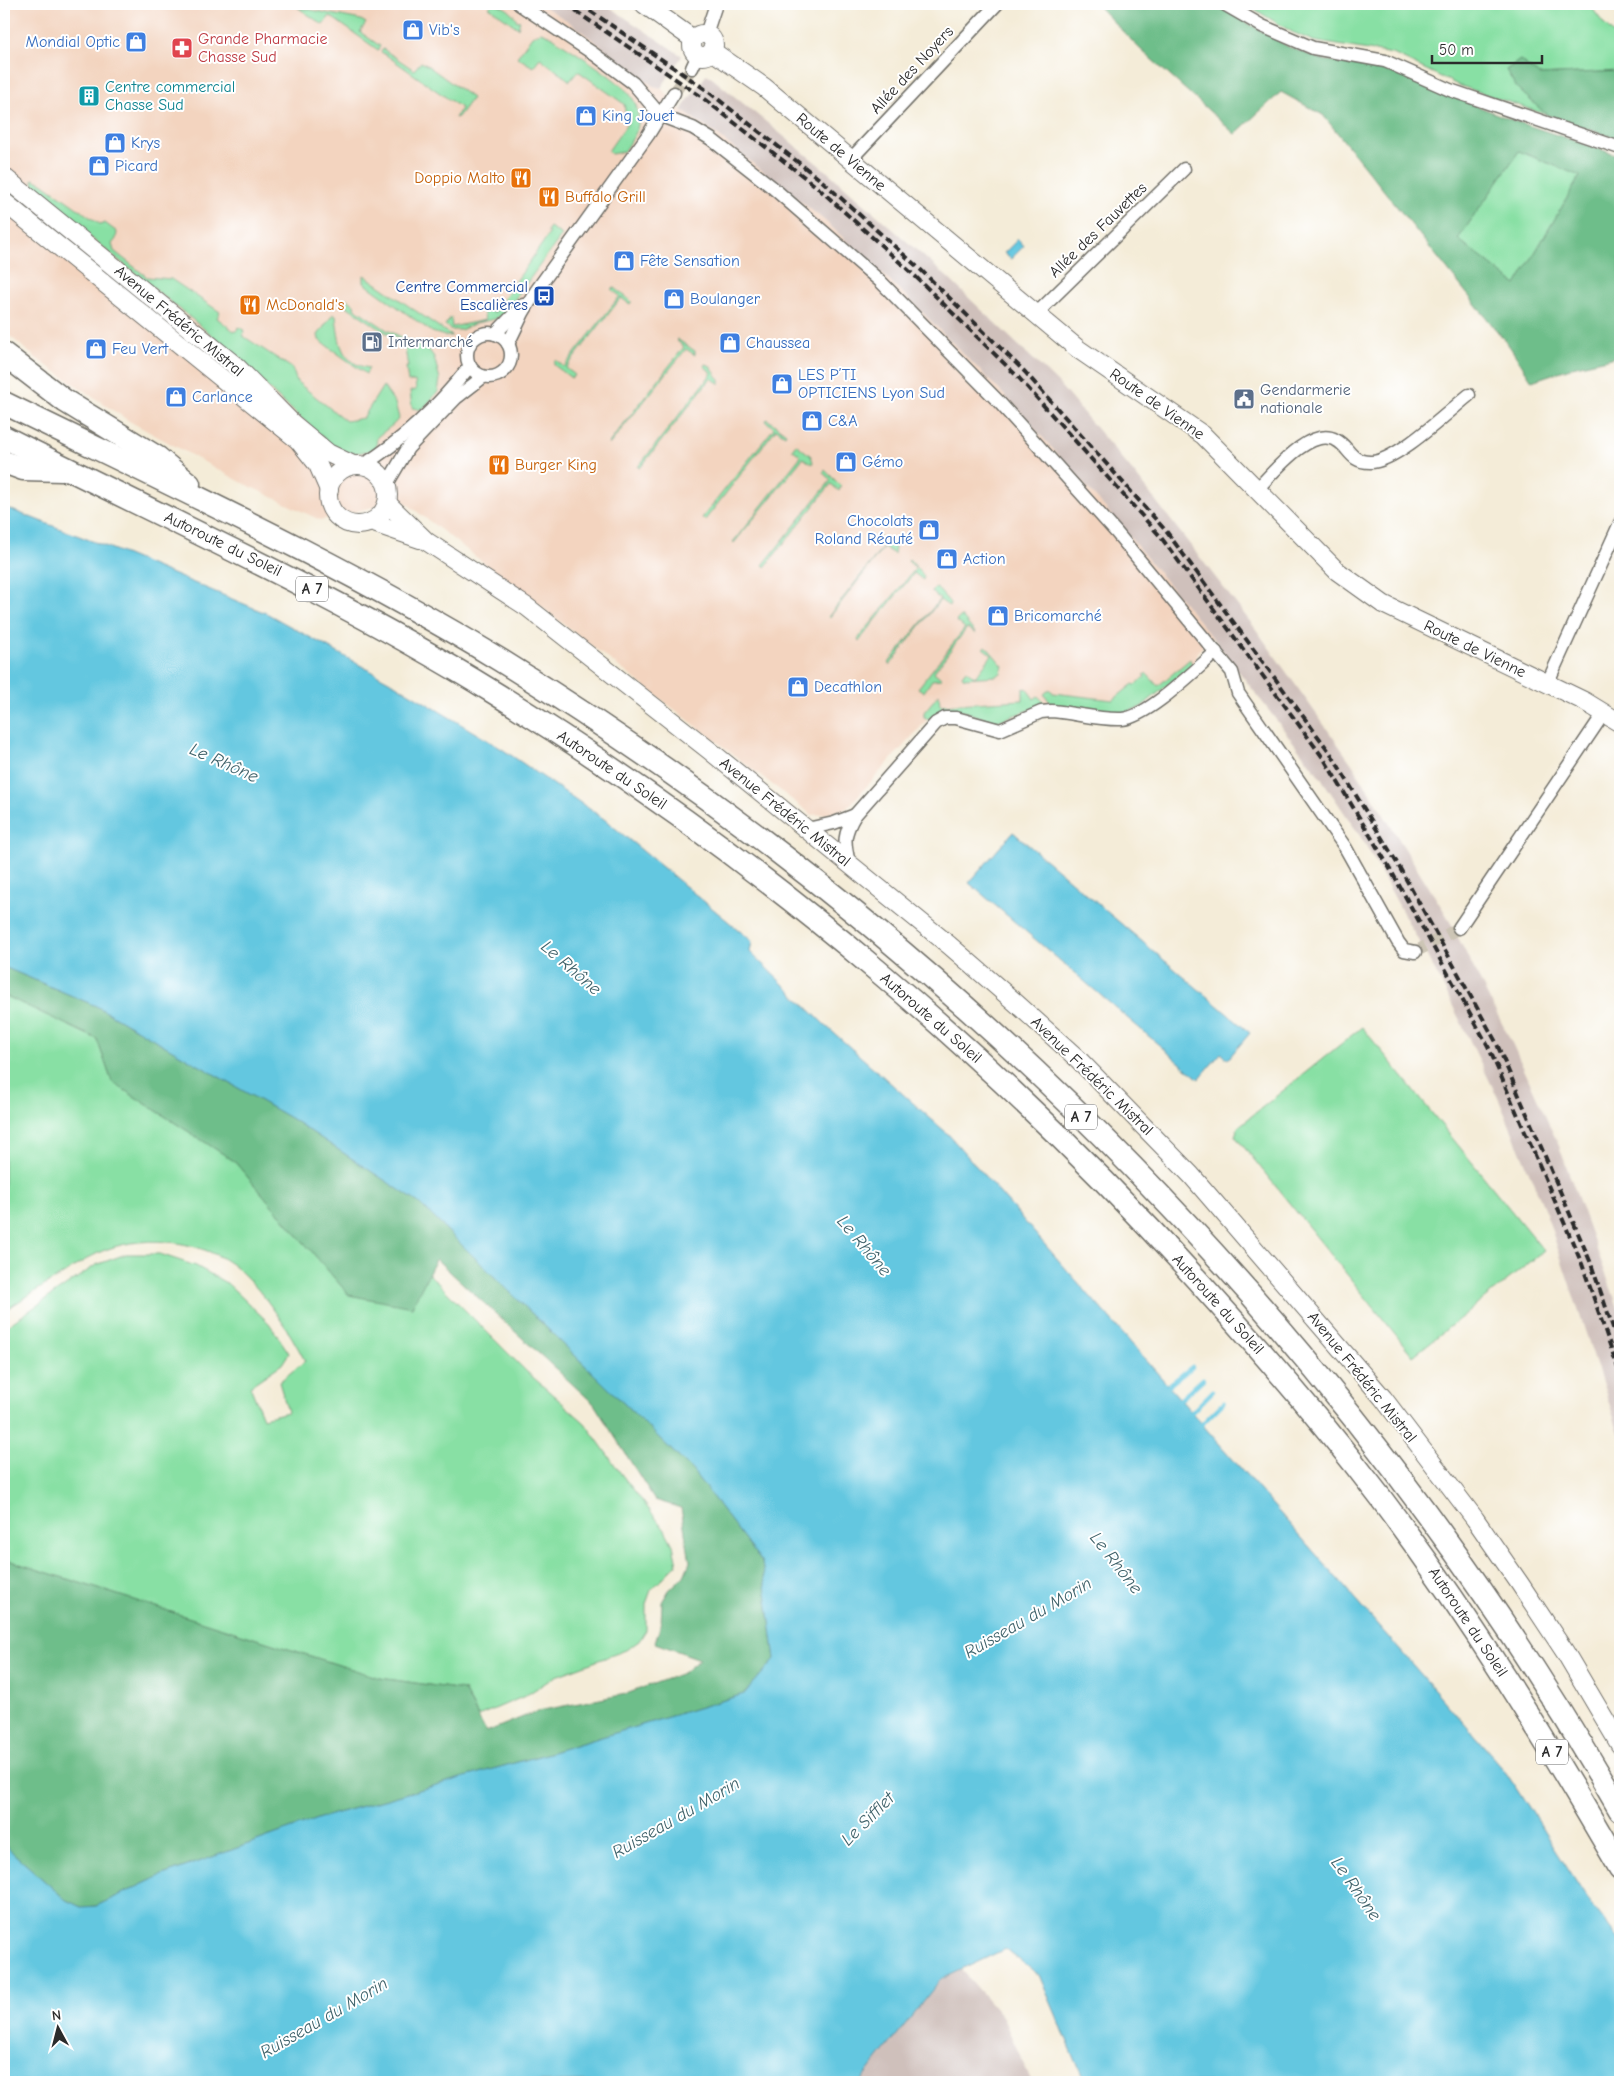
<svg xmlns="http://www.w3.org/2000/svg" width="1624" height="2086" viewBox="0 0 1624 2086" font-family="'Comic Neue',sans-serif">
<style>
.built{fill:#f3d4bf}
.industrial{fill:#cfc0bb}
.green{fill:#88e0a4;stroke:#5a8668}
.forest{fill:#6ebe8a;stroke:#4c745a;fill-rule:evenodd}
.water{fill:#63c7e0;stroke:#477986}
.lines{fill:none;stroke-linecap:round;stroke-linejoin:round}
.stream{stroke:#63c7e0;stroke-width:4.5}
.street-tunnel{stroke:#ccc5b5;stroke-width:12;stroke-dasharray:12 6;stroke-linecap:butt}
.street-casing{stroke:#716f68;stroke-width:15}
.secondary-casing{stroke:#716f68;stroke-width:20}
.highway-casing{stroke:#716f68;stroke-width:25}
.street{stroke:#fff;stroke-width:12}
.secondary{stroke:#fff;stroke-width:18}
.highway{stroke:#fff;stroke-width:22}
.rail{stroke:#2b2b2b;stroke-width:4;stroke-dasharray:8 4;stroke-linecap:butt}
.labels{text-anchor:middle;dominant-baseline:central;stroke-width:4;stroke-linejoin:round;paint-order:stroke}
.shield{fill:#fff;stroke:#6b6b6b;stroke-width:1}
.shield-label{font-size:15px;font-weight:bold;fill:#2b2b2b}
.shop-label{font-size:16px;fill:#366cbe;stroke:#fff;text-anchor:start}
.health-label{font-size:16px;fill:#be3a42;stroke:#fff;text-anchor:start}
.street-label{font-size:16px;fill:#2b2b2b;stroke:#fff}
.culture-label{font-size:16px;fill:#0d838f;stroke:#fff;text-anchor:start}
.food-label{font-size:16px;fill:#c56008;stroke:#fff;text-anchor:start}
.transit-label{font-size:16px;fill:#164399;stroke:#fff;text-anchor:end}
.service-label{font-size:16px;fill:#4e5e75;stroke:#fff;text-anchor:start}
.water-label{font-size:18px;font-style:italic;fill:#3f626a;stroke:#fff}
</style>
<rect width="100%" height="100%" fill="#fff"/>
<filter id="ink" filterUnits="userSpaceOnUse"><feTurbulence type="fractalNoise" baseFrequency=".02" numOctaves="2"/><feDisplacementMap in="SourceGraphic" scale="10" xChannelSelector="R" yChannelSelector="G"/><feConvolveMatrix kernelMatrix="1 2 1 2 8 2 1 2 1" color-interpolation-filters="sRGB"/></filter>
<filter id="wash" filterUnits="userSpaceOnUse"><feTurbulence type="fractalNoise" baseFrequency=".0096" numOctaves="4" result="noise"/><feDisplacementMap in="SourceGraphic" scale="20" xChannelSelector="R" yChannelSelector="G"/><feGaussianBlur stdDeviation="1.12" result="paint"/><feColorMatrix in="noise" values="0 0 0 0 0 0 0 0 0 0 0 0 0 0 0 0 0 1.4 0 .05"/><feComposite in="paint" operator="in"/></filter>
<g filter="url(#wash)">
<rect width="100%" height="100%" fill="#f4ecd8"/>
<path class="built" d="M 4,4 L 540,4 L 568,21 L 653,86 L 661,88 L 681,110 L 716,134 L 824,220 L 905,295 L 1011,402 L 1108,511 L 1213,638 L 1199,650 L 1194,663 L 1141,707 L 1119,714 L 1043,705 L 1004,721 L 987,720 L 963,711 L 944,712 L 928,719 L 847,808 L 830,814 L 812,815 L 402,500 L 320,520 L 241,482 L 129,421 L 37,359 L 4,331 Z"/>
<g class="industrial">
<path d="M 540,4 L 605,4 L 682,56 L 661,88 L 653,86 L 568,21 Z"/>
<path d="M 707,74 L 830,174 L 946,276 L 1057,382 L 1134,473 L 1255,628 L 1352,764 L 1447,916 L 1512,1043 L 1559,1146 L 1620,1313 L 1620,1436 L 1546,1213 L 1499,1100 L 1440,980 L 1364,842 L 1321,778 L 1213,638 L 1108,511 L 1011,402 L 905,295 L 824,220 L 716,134 L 681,110 Z"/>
<path d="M 962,1970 L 1002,2016 L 1032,2082 L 860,2082 L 940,1980 Z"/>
</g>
<g class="green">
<path d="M 492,4 C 502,4 514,12 517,21 L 520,20 L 518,28 L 489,7 Z"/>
<path d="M 1246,4 L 1589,4 L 1604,24 L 1620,40 L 1620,71 L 1539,75 L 1520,60 L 1506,70 L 1517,88 L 1547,115 L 1458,85 L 1393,54 L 1313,41 L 1292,32 Z"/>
<path d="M 297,7 L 361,20 L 366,23 L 360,32 L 380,46 L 378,50 L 330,16 L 323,25 Z"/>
<path d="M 541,32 L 551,36 C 572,51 618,78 631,96 C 637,104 639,115 638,125 C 637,135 628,144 623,152 L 611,154 L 608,151 L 627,124 L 624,104 L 578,71 L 570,81 L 540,58 L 533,67 L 517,57 L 532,36 Z"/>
<path d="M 383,49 L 414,70 L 421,62 L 428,66 L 472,98 L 458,117 L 455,118 L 461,108 L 386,55 L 381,52 Z"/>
<path d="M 1519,151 L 1580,176 L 1516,285 L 1458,239 Z"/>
<path d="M 33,179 L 42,183 L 101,225 L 105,223 L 117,232 L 116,239 L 112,244 L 114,251 L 147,277 L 171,279 L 220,312 L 217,318 L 235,332 L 239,327 L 244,330 L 243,336 L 292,368 L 297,382 L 346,421 L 363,418 L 383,386 L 395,403 L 399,418 L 394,424 L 377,437 L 376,448 C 361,454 349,455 335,448 L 275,395 L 239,357 L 34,192 Z"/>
<path d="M 550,227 L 562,235 L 504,314 L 495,319 L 476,323 L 461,330 L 452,330 L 445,325 L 451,317 L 452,327 L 485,320 L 483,310 L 485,307 L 494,313 L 549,234 L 547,231 Z"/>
<path d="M 364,275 L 452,336 L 445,336 L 432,332 L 364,283 Z"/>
<path d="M 615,288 L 631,301 L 631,303 L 630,304 L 621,298 L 566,368 L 575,375 L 571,378 L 554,365 L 554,362 L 556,360 L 564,367 L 620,296 L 611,289 Z"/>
<path d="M 343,299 L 347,299 L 355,305 L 356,309 L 387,330 L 429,350 L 434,357 L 440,379 L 438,392 L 422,410 L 412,408 L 410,391 L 416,390 L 415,381 L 408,382 L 406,367 L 408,367 L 404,342 L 383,331 L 345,305 L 342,302 Z"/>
<path d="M 333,314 L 336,316 C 339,342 340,363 369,368 L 366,374 L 319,340 L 318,335 Z"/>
<path d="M 677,339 L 695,351 L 695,355 L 686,349 L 609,445 L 608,444 L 684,347 L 676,340 Z"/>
<path d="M 705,364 L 709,365 L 720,380 L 720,384 L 711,378 L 640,468 L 638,467 L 712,373 L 704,366 Z"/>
<path d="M 767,419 L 786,433 L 785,435 L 776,429 L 705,520 L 702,518 L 774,428 L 766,421 Z"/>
<path d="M 796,444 L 811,456 L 813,462 L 812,464 L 803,458 L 734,543 L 733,542 L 801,456 L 792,449 Z"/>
<path d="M 825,470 L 841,486 L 839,491 L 831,484 L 765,567 L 763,565 L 831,480 L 823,473 Z"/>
<path d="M 879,536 L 895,547 L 894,554 L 884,547 L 829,618 L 828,617 L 884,546 L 875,539 Z"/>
<path d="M 909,559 L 924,576 L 923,580 L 914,573 L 859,641 L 858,639 L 916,568 L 908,561 Z"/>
<path d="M 936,587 L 950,603 L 949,606 L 940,600 L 890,665 L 888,664 L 940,599 L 931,591 Z"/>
<path d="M 960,617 L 962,617 L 976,634 L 967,628 L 934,672 L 942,679 L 932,680 L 924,692 L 918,688 L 965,628 L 956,621 Z"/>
<path d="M 986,646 L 1003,666 L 1001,673 L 996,676 L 964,678 L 962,675 L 966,670 L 975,677 L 992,655 L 983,648 Z"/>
<path d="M 1190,659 L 1192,665 L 1141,707 L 1119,714 L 1053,706 L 1044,694 L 1050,689 L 1053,693 L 1113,700 L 1133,684 L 1135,685 L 1145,677 L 1144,675 L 1146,673 L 1158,686 Z"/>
<path d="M 1026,688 L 1034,699 L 1038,696 L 1047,705 L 1043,705 L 995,722 L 963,711 L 955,710 L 944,712 L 928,719 L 924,717 L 924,712 L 939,694 L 940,705 L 1023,700 L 1023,689 Z"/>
<path d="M 4,995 L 97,1039 L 112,1082 L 234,1161 L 349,1295 L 412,1306 L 428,1273 L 527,1372 L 585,1423 L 622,1475 L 665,1530 L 673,1545 L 677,1564 L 651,1590 L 646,1604 L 646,1630 L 639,1641 L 626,1650 L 556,1676 L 525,1696 L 478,1716 L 464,1690 L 380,1678 L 4,1559 L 4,1328 L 96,1265 L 126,1254 L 160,1254 L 196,1266 L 228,1284 L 269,1323 L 289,1353 L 282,1364 L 250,1386 L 263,1418 L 288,1412 L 279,1382 L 305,1361 C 289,1330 265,1293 238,1269 C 206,1241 148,1234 108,1249 C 93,1254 79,1264 65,1273 C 45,1285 24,1298 4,1311 Z"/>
<path d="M 1362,1027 L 1544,1251 L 1413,1356 L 1235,1136 L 1238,1127 Z"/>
</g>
<g class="forest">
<path d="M 1096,4 L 1215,4 L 1289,47 L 1322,60 L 1375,66 L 1395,71 L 1421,84 L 1515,121 L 1620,156 L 1620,356 L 1576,366 L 1532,381 L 1510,347 L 1323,115 L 1281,92 L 1235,134 L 1139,48 ZM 1519,151 L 1580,176 L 1516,285 L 1458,239 Z"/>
<path d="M 1520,60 L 1539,75 L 1620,71 L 1620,140 L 1547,115 L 1517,88 L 1506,70 Z"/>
<path d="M 4,967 L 96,1006 L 292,1119 L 419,1203 L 692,1470 L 762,1562 L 775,1659 L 744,1694 L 539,1756 L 320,1818 L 160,1876 L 96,1906 L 81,1907 L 66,1900 L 4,1845 L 4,1559 L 380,1678 L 464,1690 L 486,1732 L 538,1711 L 626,1694 L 683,1673 L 700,1659 L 655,1643 L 661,1624 L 662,1602 L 669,1590 L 684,1576 L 690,1562 L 681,1508 L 655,1500 L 594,1404 L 436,1259 L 412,1307 L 349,1295 L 234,1161 L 112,1082 L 97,1039 L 4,995 Z"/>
</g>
<g class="water">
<path d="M 1018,239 L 1024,246 L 1011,259 L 1004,253 Z"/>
<path d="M 4,507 L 110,548 L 268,614 L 396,685 L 502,749 L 604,819 L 752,941 L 750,952 L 826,1026 L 948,1134 L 1503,1768 L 1584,1894 L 1620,1941 L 1620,2082 L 1085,2082 L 1039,1975 L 1005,1949 L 940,1980 L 860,2082 L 4,2082 L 4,1845 L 66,1900 L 81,1907 L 96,1906 L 160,1876 L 320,1818 L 539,1756 L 744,1694 L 775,1659 L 762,1562 L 692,1470 L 419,1203 L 292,1119 L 96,1006 L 4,967 Z"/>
<path d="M 1013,832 L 1250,1033 L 1228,1059 L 1221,1053 L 1199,1079 L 969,883 Z"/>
</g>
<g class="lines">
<g class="stream">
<path d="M 1169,1385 L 1192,1367"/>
<path d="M 1181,1399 L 1203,1379"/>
<path d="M 1192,1412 L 1213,1391"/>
<path d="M 1202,1424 L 1223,1403"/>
</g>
</g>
</g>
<g filter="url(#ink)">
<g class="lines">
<g class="street-tunnel">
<path d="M 674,93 L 692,68"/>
<path d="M 1415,952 L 1459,928"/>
</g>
<g class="street-casing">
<g id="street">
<path d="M 519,4 L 594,54 L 633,83 L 661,116 L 693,128 L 711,139 L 772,187 L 880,281 L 999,402 L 1116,532 L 1232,672 L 1238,693 L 1345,847 L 1398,942 L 1404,950 L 1415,952"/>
<path d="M 1224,4 L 1262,26 L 1313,48 L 1385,61 L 1450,90 L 1620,148"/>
<path d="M 706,34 L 716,4"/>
<path d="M 692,68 L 698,55"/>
<path d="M 850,160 L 997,4"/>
<path d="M 1035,315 L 1184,169"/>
<circle cx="489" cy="355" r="22"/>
<path d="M 495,334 L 523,305"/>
<path d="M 508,344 L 523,313 L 536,291 L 648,135 L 674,93"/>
<path d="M 363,465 C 404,440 440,404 470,366"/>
<path d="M 387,484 L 408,448 L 456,398 L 483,377"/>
<path d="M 1257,489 C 1274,472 1310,426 1336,440 C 1350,447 1349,462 1370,462 C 1395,463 1448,412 1469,395"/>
<path d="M 1547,684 L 1620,523"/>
<path d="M 807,829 L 834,823 L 855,815"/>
<path d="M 849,863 C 844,842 843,835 855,815 L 936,723 L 945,718 L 956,718 L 1000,730 L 1041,712 L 1052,711 C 1075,713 1099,720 1122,719 C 1148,717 1195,670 1216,652"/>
<path d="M 1459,928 L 1604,713"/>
</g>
</g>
<g class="secondary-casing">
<g id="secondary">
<path d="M 644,4 L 693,39"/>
<circle cx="703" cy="45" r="11"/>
<path d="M 712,51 L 764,87 L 1078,349 L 1203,435 L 1337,571 L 1383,604 L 1584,701 L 1620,723"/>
<path d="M 4,177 L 237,367 L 293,424 L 328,453 L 353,465"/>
<path d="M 4,202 L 298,440 L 318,465 L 329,490"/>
<circle cx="358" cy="495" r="30"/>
<path d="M 388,504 L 426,541 L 527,607 L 709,750 L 949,945 L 1016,1003 L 1078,1059 L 1191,1175 L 1383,1398 L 1475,1519 L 1520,1584 L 1565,1652 L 1620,1745"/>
<path d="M 371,522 L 420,539"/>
</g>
</g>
<g class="highway-casing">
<g id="highway">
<path d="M 4,354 L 65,401 L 158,458 L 189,484"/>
<path d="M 4,403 C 171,485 341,563 500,660 C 960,944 1351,1342 1620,1810"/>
<path d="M 4,437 C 168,520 336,595 493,692 C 763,858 1007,1066 1217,1302 C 1274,1365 1329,1430 1380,1497 C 1469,1615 1546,1740 1620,1868"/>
<path d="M 4,462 L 23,469 L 62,470"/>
</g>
</g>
<use href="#street" class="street"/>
<use href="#secondary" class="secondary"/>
<use href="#highway" class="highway"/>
<g class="rail">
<path d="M 565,4 L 699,95 L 817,187 L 916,277 L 1019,378 L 1160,536 L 1324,759 L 1389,867 L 1488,1046 L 1582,1264 L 1620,1374"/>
<path d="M 580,4 L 705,89 L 822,181 L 922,271 L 1025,372 L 1166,531 L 1331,754 L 1397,863 L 1496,1042 L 1590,1261 L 1620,1348"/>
</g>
</g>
</g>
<defs>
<g id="shop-square" transform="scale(1.125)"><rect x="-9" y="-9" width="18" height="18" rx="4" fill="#3f7fe0" stroke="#fff"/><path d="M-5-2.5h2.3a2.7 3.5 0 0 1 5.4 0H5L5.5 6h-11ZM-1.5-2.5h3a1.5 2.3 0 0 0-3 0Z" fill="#fff"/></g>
<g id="pharmacy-square" transform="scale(1.125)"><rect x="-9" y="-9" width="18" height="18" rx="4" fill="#e0444e" stroke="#fff"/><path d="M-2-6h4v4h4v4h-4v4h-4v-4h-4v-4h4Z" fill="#fff"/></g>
<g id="building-square" transform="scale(1.125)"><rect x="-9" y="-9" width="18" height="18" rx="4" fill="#0f9aa8" stroke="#fff"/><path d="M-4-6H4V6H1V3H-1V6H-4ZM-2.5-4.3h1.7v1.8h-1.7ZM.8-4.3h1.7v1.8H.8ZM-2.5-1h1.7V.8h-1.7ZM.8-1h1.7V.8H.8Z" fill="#fff"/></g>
<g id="restaurant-square" transform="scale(1.125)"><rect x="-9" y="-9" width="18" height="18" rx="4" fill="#e8710a" stroke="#fff"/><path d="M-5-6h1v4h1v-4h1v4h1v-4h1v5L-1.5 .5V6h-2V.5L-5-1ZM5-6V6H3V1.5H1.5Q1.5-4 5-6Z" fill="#fff"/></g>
<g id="bus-square" transform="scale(1.125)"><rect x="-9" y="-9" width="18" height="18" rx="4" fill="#1a4fb4" stroke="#fff"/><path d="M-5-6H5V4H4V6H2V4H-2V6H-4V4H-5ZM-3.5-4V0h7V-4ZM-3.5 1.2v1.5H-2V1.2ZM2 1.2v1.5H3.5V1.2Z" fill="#fff"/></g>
<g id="fuel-square" transform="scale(1.125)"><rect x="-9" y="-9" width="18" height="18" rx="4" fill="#5c6f8a" stroke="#fff"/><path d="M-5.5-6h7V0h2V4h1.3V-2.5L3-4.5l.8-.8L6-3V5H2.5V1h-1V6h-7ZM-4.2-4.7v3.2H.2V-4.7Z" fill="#fff"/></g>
<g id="civic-square" transform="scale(1.125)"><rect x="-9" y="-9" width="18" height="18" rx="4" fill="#5c6f8a" stroke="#fff"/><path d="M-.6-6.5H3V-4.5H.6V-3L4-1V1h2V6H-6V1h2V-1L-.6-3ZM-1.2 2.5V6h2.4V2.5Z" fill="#fff"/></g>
</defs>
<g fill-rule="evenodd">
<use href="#shop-square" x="413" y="30"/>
<use href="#shop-square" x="136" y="42"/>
<use href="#pharmacy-square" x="182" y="48"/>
<use href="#building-square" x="89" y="96"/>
<use href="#shop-square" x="586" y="116"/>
<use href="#shop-square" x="115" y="143"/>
<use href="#shop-square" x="99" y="166"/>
<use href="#restaurant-square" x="521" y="178"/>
<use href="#restaurant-square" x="549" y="197"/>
<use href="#shop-square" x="624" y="261"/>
<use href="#bus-square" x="544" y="296"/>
<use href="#shop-square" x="674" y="299"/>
<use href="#restaurant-square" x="250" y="305"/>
<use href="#fuel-square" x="372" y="342"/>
<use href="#shop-square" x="730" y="343"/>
<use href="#shop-square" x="96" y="349"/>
<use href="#shop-square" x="782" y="384"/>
<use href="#shop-square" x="176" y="397"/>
<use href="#civic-square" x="1244" y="399"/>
<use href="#shop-square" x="812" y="421"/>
<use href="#shop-square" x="846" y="462"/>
<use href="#restaurant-square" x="499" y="465"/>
<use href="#shop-square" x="929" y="530"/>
<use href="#shop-square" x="947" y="559"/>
<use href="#shop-square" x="998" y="616"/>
<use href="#shop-square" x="798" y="687"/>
</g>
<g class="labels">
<g class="shield">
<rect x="296" y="576.5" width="32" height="25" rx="4"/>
<rect x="1065" y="1104.5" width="32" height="25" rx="4"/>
<rect x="1536" y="1739.5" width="32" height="25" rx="4"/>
</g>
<g class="shield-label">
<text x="312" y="589">A 7</text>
<text x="1081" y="1117">A 7</text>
<text x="1552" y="1752">A 7</text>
</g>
<g class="shop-label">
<text x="429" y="30">Vib's</text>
<text x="120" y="42" text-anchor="end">Mondial Optic</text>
<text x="602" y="116">King Jouet</text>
<text x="131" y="143">Krys</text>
<text x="115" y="166">Picard</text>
<text x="640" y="261">Fête Sensation</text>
<text x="690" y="299">Boulanger</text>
<text x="746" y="343">Chaussea</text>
<text x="112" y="349">Feu Vert</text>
<text x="798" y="375">LES P’TI<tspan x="798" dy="18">OPTICIENS Lyon Sud</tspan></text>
<text x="192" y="397">Carlance</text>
<text x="828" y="421">C&amp;A</text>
<text x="862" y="462">Gémo</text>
<text x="913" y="521" text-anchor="end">Chocolats<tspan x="913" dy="18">Roland Réauté</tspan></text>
<text x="963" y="559">Action</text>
<text x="1014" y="616">Bricomarché</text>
<text x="814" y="687">Decathlon</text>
</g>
<g class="health-label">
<text x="198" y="39">Grande Pharmacie<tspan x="198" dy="18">Chasse Sud</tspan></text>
</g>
<g class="street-label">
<text transform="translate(912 70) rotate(-47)">Allée des Noyers</text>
<text transform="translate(841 152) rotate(40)">Route de Vienne</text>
<text transform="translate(1098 230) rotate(-44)">Allée des Fauvettes</text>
<text transform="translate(179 321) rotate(40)">Avenue Frédéric Mistral</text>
<text transform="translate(1157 404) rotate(35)">Route de Vienne</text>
<text transform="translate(223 544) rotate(26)">Autoroute du Soleil</text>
<text transform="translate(1475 649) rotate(26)">Route de Vienne</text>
<text transform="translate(612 770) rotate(34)">Autoroute du Soleil</text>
<text transform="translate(785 812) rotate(39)">Avenue Frédéric Mistral</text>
<text transform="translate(931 1018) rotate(41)">Autoroute du Soleil</text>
<text transform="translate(1092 1076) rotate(44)">Avenue Frédéric Mistral</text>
<text transform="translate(1218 1304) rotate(48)">Autoroute du Soleil</text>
<text transform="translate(1362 1377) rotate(51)">Avenue Frédéric Mistral</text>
<text transform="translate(1468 1622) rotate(56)">Autoroute du Soleil</text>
</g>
<g class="culture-label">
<text x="105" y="87">Centre commercial<tspan x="105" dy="18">Chasse Sud</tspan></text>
</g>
<g class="food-label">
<text x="505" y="178" text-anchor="end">Doppio Malto</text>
<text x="565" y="197">Buffalo Grill</text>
<text x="266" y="305">McDonald's</text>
<text x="515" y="465">Burger King</text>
</g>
<g class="transit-label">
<text x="528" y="287">Centre Commercial<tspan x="528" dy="18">Escalières</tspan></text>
</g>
<g class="service-label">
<text x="388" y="342">Intermarché</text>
<text x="1260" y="390">Gendarmerie<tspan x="1260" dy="18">nationale</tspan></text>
</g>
<g class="water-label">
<text transform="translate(224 763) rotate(24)">Le Rhône</text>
<text transform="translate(571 968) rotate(41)">Le Rhône</text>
<text transform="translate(864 1246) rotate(50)">Le Rhône</text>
<text transform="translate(1116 1563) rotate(52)">Le Rhône</text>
<text transform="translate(1028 1618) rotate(-30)">Ruisseau du Morin</text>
<text transform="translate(676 1818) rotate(-30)">Ruisseau du Morin</text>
<text transform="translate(868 1819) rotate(-45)">Le Sifflet</text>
<text transform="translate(1356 1889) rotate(55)">Le Rhône</text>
<text transform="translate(324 2018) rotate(-30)">Ruisseau du Morin</text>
</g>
</g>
<rect width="1624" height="2086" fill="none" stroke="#fff" stroke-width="20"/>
<g transform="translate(58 2028) rotate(353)" stroke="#ffffff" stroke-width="4" paint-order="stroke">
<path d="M0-4L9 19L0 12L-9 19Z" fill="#2b2b2b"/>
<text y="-8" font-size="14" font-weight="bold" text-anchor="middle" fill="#2b2b2b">N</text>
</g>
<path d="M1432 55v8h110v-8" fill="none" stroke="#2b2b2b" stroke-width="2.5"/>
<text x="1439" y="55" font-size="15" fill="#2b2b2b" stroke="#ffffff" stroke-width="4" paint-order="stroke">50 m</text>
</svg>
